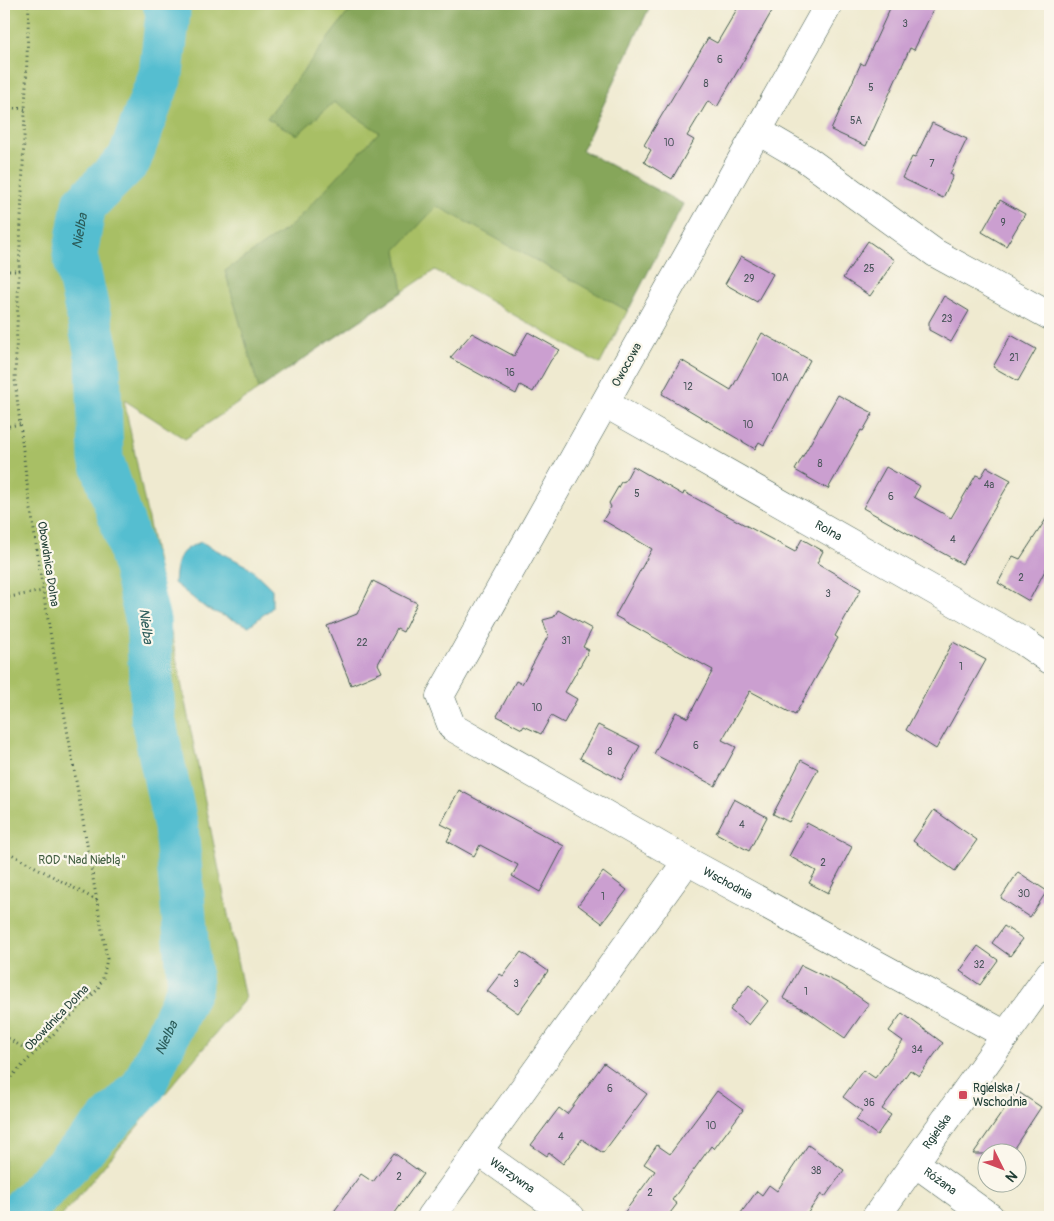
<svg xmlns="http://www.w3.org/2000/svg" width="1054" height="1221" viewBox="0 0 1054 1221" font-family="Pangolin,sans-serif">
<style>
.green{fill:#a8bf65;stroke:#647e4c}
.forest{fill:#86a65a;stroke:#527247}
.water{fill:#54bed0;stroke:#3a7e82}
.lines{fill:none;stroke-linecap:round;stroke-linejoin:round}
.river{stroke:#54bed0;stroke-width:45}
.building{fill:#cb9fd0}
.minor-casing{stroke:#3e574b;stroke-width:29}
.path{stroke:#3e574b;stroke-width:3;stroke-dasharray:1 4;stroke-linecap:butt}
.minor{stroke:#fff;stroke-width:28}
.poi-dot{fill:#d1495b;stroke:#fbf7ec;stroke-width:2}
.labels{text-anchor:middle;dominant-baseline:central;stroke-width:4.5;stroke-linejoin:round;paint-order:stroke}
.number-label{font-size:10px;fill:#4a565b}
.street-label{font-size:12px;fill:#1f3d34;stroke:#fbf7ec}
.park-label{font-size:12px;fill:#415e40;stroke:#fbf7ec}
.poi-label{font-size:12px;fill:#1f3d34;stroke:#fbf7ec;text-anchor:start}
.water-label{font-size:14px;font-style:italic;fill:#2c5d5b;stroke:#fbf7ec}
</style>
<rect width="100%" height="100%" fill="#fbf7ec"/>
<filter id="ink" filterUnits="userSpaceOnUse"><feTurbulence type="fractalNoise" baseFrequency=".02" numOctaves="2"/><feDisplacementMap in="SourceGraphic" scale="10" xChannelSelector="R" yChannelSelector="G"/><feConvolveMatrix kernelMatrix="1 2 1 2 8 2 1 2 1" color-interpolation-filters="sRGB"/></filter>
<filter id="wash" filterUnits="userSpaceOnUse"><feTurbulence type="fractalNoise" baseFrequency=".0096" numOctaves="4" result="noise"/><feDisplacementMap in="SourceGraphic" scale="20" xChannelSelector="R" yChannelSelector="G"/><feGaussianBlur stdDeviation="1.12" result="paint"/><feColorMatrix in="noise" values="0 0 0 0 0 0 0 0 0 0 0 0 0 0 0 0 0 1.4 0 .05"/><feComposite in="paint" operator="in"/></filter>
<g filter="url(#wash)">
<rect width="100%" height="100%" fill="#efead0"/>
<path class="green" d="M 4,4 L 651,4 L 582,150 L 683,204 L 600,364 L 435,270 L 185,439 L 124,400 L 245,999 L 61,1217 L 4,1217 Z"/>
<path class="forest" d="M 364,4 L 651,4 L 582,150 L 683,204 L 628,311 L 437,206 L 396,250 L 403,291 L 259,389 L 225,271 L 292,225 L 379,132 L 334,102 L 297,135 L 267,118 L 346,15 Z"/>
<path class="water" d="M 201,542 L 249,567 L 272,589 L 272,608 L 249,626 L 207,609 L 174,583 C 176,559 178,551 201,542 Z"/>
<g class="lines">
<path class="river" id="s1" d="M 16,1217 L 143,1087 L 190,986 L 176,827 L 153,718 L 148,621 L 128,540 L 101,459 L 98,359 L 75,255 L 84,205 L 129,160 L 161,74 L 168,13 L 165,4"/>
</g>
<g id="blocks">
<g class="building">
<path d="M 740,4 L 776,4 L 717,107 L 708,101 L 687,136 L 694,140 L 672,179 L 644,162 L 651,150 L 644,145 L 708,38 L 717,43 Z"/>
<path d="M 892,4 L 936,4 L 914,50 L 910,48 L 866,146 L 831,130 L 861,63 L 864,65 Z"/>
<path d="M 932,123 L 967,139 L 950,174 L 953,176 L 943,198 L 902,178 L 912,157 L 915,158 Z"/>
<path d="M 1000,200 L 1025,214 L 1006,246 L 982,232 Z"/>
<path d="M 868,241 L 895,260 L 870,296 L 843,278 Z"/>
<path d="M 741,256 L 773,274 L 757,302 L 725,284 Z"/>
<path d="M 944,296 L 969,311 L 951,342 L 929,330 L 929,322 Z"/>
<path d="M 528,332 L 560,350 L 551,360 L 533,392 L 520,385 L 516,394 L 450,358 L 472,333 L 514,356 Z"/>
<path d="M 762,333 L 810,360 L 764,445 L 759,442 L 755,449 L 662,394 L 681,360 L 731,390 Z"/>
<path d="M 1011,335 L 1036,349 L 1018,381 L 993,367 Z"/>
<path d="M 838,395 L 873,413 L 863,431 L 861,430 L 828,489 L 795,470 Z"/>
<path d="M 633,466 L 683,495 L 684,492 L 795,552 L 802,539 L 823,551 L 817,563 L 861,589 L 835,636 L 838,638 L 795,715 L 750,691 L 722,740 L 736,747 L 715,786 L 654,754 L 676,712 L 688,718 L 713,670 L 615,616 L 652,549 L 603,520 L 611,507 L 609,503 L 621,482 L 625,481 Z"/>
<path d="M 886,467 L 920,486 L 914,497 L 951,518 L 976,475 L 981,477 L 987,467 L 1011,480 L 962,564 L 863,508 Z"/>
<path d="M 1050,513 L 1050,561 L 1029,601 L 998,583 L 1013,556 L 1020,559 Z"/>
<path d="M 373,581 L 417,603 L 403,632 L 397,629 L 378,664 L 382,672 L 351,685 L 327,626 L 357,614 Z"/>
<path d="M 558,610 L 592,629 L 583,647 L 589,650 L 565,692 L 577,699 L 564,723 L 551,716 L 541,734 L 524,726 L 522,729 L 497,716 L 516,681 L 522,684 L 548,636 L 543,620 L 554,617 Z"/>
<path d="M 953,642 L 986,660 L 936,749 L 906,730 Z"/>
<path d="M 598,725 L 640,746 L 621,780 L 580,758 Z"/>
<path d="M 801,760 L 818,769 L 789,822 L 773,814 Z"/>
<path d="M 459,790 L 564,846 L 540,892 L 512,876 L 518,865 L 480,845 L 474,856 L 447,841 L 453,830 L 441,824 Z"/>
<path d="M 734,799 L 767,817 L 749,851 L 716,833 Z"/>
<path d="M 934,810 L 977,840 L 955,871 L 913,841 Z"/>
<path d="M 807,823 L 852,847 L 828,893 L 809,883 L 816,871 L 789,856 Z"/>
<path d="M 603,872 L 627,890 L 602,923 L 578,905 Z"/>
<path d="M 1018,872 L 1047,891 L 1030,917 L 1001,898 Z"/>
<path d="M 1004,926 L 1023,939 L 1010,956 L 992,943 Z"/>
<path d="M 978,946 L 998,960 L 980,985 L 960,971 Z"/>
<path d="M 521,952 L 548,971 L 518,1013 L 487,991 L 500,974 L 503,976 Z"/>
<path d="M 801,965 L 842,985 L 869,1004 L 845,1038 L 808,1012 L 783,998 Z"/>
<path d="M 749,985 L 768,1001 L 749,1025 L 730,1010 Z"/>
<path d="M 902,1013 L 943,1043 L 919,1076 L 910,1070 L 882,1109 L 891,1115 L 877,1135 L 856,1120 L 862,1111 L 843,1097 L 863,1070 L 875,1078 L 903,1041 L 889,1031 Z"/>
<path d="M 604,1063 L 647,1094 L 603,1153 L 582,1139 L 563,1164 L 549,1153 L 547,1156 L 531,1145 L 559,1108 L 567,1114 Z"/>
<path d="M 717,1091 L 743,1110 L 714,1149 L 711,1146 L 672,1200 L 677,1204 L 667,1217 L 621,1217 L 655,1171 L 644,1164 L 657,1145 L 670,1154 Z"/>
<path d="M 1017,1091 L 1041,1107 L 1018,1142 L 1010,1154 L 973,1154 Z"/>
<path d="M 808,1145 L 844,1170 L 825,1197 L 821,1194 L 805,1217 L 738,1217 L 757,1191 L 762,1195 L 769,1185 L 777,1191 Z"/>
<path d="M 394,1153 L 423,1174 L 392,1217 L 330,1217 L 361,1174 L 373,1182 Z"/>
</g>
</g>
</g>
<g filter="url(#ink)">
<use href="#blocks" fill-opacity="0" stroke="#3e574b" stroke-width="1"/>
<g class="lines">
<g class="minor-casing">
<g id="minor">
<path id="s2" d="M 829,4 L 440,696 L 452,727 L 687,861 L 1006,1035"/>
<path d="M 758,131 L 806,159 L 935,253 L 1050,316"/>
<path id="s3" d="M 606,404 L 963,607 L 1024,642 L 1050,660"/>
<path id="s4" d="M 478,1151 L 571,1217"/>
<path id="s5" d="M 915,1163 L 990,1217"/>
<path d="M 431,1217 L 687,861"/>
<path id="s6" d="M 876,1217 L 1050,973"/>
</g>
</g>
<g class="path">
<path d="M 4,107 L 25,109"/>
<path d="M 4,271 L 20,271"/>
<path d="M 4,427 L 20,424"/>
<path d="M 4,598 L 43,591"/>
<path d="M 4,850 L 98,901"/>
<path d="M 4,1036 L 34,1054"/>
<path d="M 4,1084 L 97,990 L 103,978 L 107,959 L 43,591 L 26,476 L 15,380 L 29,4"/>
</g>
<use href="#minor" class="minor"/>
</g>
</g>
<rect class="poi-dot" x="958" y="1090" width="10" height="10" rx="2.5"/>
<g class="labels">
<g class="number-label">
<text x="905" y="24">3</text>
<text x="720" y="60">6</text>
<text x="706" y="84">8</text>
<text x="871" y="88">5</text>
<text x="856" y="121">5A</text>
<text x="669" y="143">10</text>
<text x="932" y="164">7</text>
<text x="1003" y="223">9</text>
<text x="869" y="269">25</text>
<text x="749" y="279">29</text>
<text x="947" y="319">23</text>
<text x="1014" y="358">21</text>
<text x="510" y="373">16</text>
<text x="780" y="378">10A</text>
<text x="688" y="387">12</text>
<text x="748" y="425">10</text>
<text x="820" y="464">8</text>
<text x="989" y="485">4a</text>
<text x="637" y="494">5</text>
<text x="891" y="497">6</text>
<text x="953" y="540">4</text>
<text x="1021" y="578">2</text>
<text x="828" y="594">3</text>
<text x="566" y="641">31</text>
<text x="362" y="643">22</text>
<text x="961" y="667">1</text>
<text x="537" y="708">10</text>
<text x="696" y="746">6</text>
<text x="610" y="752">8</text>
<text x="742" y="825">4</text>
<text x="823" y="863">2</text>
<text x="1024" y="894">30</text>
<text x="603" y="897">1</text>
<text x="979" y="965">32</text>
<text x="516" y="984">3</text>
<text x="806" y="992">1</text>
<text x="917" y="1050">34</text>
<text x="610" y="1089">6</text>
<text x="869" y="1103">36</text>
<text x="711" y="1126">10</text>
<text x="561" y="1137">4</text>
<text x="816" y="1171">38</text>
<text x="399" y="1177">2</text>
<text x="650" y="1193">2</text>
</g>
<g class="street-label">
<text transform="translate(627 365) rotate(-61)">Owocowa</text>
<text stroke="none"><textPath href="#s3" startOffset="256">Rolna</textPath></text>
<text transform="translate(48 564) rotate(81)">Obowdnica Dolna</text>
<text stroke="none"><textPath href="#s2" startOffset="1144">Wschodnia</textPath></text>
<text transform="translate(57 1018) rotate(-46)">Obowdnica Dolna</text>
<text stroke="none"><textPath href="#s6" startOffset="105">Rgielska</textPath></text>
<text stroke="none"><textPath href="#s4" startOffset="42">Warzywna</textPath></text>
<text stroke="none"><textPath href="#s5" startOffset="31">Różana</textPath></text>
</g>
<g class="park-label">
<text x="82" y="860">ROD "Nad Nieblą"</text>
</g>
<g class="poi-label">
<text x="973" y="1088">Rgielska /<tspan x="973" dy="14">Wschodnia</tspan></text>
</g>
<g class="water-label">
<text stroke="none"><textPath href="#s1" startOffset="1061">Nielba</textPath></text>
<text transform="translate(146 626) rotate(83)">Nielba</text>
<text stroke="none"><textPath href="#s1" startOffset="236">Nielba</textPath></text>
</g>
</g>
<rect width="1054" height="1221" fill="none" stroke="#fbf7ec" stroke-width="20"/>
<g transform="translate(1002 1168) rotate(132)"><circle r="24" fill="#fbf7ec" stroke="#a3ada2"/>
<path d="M0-4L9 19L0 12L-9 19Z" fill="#d1495b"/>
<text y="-8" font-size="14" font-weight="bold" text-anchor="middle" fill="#1f3d34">N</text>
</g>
</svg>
